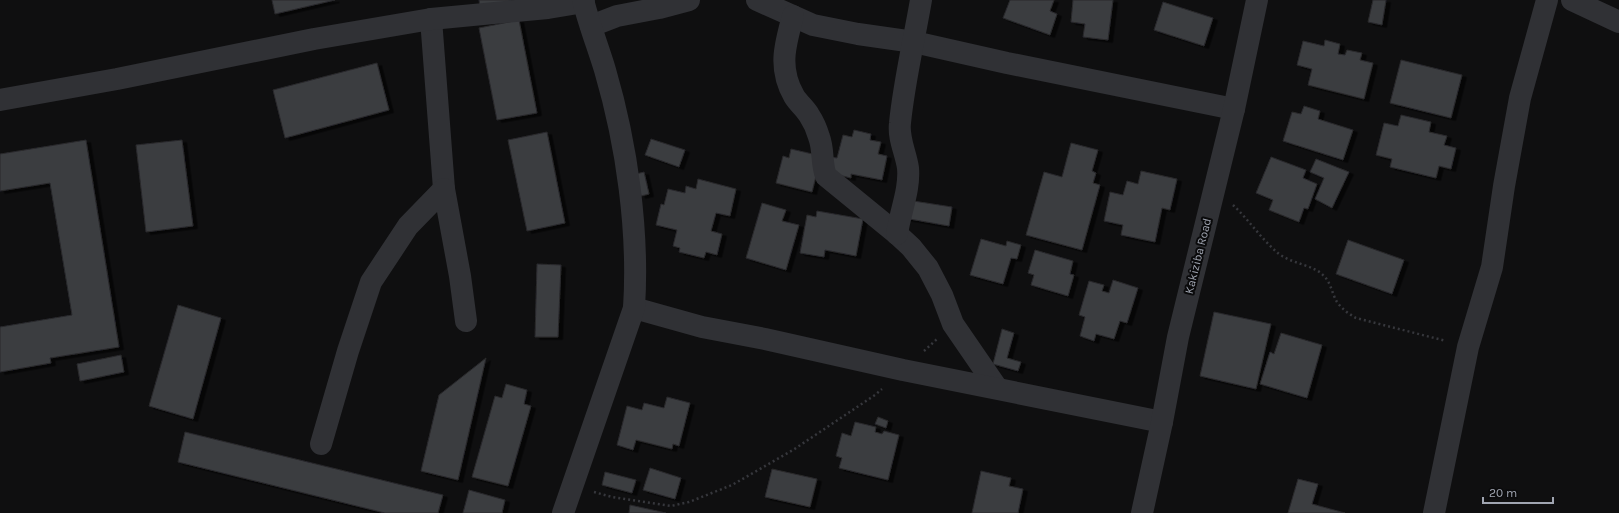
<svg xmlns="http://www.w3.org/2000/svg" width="1619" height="513" viewBox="0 0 1619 513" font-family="Karla,sans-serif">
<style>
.building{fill:#3b3c40;stroke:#29292c;filter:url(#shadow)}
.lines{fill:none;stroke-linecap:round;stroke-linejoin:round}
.path{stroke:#36373c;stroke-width:2.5;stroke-dasharray:2 3;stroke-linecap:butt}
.street{stroke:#303135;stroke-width:22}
.labels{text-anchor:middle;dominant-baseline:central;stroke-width:4;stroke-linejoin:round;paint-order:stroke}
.street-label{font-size:12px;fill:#a0a5b1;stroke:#0a0a0b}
</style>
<defs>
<filter id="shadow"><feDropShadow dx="4.5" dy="2.5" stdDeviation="0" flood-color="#0009"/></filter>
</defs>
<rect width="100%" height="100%" fill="#0f0f10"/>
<g class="building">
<path d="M 272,0 L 335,0 L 275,14 Z"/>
<path d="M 479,0 L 516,0 L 480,7 Z"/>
<path d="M 1010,0 L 1054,0 L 1050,11 L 1057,14 L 1050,35 L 1003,18 Z"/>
<path d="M 1073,0 L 1113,0 L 1108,40 L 1083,37 L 1085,24 L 1071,22 Z"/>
<path d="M 1373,0 L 1386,0 L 1382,25 L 1368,22 Z"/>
<path d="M 1163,2 L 1213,18 L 1204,46 L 1154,30 Z"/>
<path d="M 519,20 L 537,113 L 497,120 L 479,28 Z"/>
<path d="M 1325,40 L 1340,44 L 1338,54 L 1345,55 L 1347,50 L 1362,53 L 1360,60 L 1373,63 L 1364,99 L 1308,85 L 1312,69 L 1297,65 L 1303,41 L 1324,46 Z"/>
<path d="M 1401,60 L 1462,75 L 1451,118 L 1390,103 Z"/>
<path d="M 377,63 L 389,110 L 285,138 L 273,90 Z"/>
<path d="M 1304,106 L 1320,111 L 1318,119 L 1353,130 L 1343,160 L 1283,141 L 1292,112 L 1301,114 Z"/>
<path d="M 1401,115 L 1431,122 L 1429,132 L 1447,136 L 1444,145 L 1456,148 L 1451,169 L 1439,166 L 1436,178 L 1390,167 L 1392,159 L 1376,155 L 1384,123 L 1398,126 Z"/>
<path d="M 854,130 L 871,134 L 870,140 L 881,142 L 878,154 L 887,156 L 882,180 L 851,174 L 851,178 L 826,172 L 830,157 L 837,158 L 843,135 L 852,137 Z"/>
<path d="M 547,132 L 565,223 L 527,231 L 508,140 Z"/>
<path d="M 651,139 L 685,150 L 679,167 L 645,155 Z"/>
<path d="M 86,140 L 119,347 L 50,358 L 51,363 L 0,372 L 0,327 L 72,315 L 50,183 L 0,191 L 0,154 Z"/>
<path d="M 182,140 L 193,226 L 146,232 L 136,145 Z"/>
<path d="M 1071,143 L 1098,150 L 1092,171 L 1096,173 L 1093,183 L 1100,185 L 1082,250 L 1026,235 L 1044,172 L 1062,177 Z"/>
<path d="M 791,149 L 821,156 L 812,192 L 776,183 L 783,156 L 789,158 Z"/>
<path d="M 1271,157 L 1306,170 L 1303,178 L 1317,184 L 1308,209 L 1304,208 L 1299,222 L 1269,210 L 1273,200 L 1256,193 Z"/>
<path d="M 1316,159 L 1349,172 L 1332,208 L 1315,199 L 1324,178 L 1310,172 Z"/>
<path d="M 1141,171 L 1177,179 L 1170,210 L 1162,208 L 1155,242 L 1121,235 L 1123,225 L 1104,221 L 1110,192 L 1123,195 L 1127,181 L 1138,184 Z"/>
<path d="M 644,172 L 649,194 L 641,196 L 636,174 Z"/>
<path d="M 698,179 L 736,189 L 730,216 L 716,213 L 711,231 L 722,234 L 717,255 L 706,252 L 704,258 L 679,252 L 680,248 L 673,246 L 677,230 L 656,225 L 661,204 L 664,205 L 668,189 L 685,193 L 686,186 L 696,189 Z"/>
<path d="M 907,200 L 952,207 L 949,226 L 904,218 Z"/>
<path d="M 762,203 L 786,210 L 782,221 L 799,225 L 786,270 L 746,258 Z"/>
<path d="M 817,211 L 863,219 L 856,256 L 825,250 L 824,257 L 800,253 L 807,215 L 816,217 Z"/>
<path d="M 981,239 L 1006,246 L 1007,241 L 1021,245 L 1017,259 L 1011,258 L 1003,284 L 970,275 Z"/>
<path d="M 1348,240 L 1404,260 L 1392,294 L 1336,274 Z"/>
<path d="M 1035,250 L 1073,261 L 1070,274 L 1074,275 L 1068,296 L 1031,285 L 1034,275 L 1028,273 Z"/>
<path d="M 537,264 L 561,265 L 558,337 L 535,337 Z"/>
<path d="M 1113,280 L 1138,288 L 1127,323 L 1120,321 L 1114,339 L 1096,334 L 1094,341 L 1080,336 L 1085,317 L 1079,315 L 1089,281 L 1104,285 L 1102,291 L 1109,293 Z"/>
<path d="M 178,305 L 221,318 L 193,419 L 149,406 Z"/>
<path d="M 1214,312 L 1271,324 L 1256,389 L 1200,376 Z"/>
<path d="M 1002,329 L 1014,333 L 1007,358 L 1021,362 L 1018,371 L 993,364 Z"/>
<path d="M 1281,333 L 1322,345 L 1307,398 L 1260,384 L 1270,352 L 1274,354 Z"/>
<path d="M 121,355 L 124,372 L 80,381 L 77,364 Z"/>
<path d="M 486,358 L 458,480 L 421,471 L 439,395 Z"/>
<path d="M 506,384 L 527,390 L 524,404 L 531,406 L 508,486 L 472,477 L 495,396 L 502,398 Z"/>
<path d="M 667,397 L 690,403 L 679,446 L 673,444 L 672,449 L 636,440 L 633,450 L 617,445 L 627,406 L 642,410 L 644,403 L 664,408 Z"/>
<path d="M 878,417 L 888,421 L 886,428 L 875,424 Z"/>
<path d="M 855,422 L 876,427 L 875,432 L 882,434 L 884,431 L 899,435 L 888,480 L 839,468 L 842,458 L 836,456 L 842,433 L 851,436 Z"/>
<path d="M 185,432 L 443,495 L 438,513 L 385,513 L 178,462 Z"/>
<path d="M 650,468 L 681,478 L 675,499 L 643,490 Z"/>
<path d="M 772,469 L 817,479 L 810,507 L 765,497 Z"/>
<path d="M 981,471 L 1011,478 L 1009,486 L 1023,489 L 1018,513 L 972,513 Z"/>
<path d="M 605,472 L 636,480 L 632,493 L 602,485 Z"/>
<path d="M 1298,479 L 1318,484 L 1312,504 L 1345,513 L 1288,513 Z"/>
<path d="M 469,490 L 505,500 L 502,513 L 463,513 Z"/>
<path d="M 630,505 L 666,513 L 629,513 Z"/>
</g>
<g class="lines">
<g class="path">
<path d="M 1233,205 C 1249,220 1262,240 1279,254 C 1293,264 1313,265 1323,275 C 1331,282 1332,294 1337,302 C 1342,309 1349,314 1356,318 L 1446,341"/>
<path d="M 924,351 L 937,339"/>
<path d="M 594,492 L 612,497 L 671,506 L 689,502 L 732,485 L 793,450 L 875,395 L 882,389"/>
</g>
<g class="street">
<path d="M 757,0 L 813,25 L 858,34 L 914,42 L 1007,63 L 1234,109"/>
<path d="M 1572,0 L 1619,22"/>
<path d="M 793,16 C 785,45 778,68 794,96 C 798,103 805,108 809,115 C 813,121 817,130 819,137 C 824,150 821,163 826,176 L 897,234 L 911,247 L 928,268 L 942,295 L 953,324 L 997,388"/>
<path d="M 431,19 L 444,189 L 460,276 L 466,321"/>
<path d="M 591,26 L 617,16 L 659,8 L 689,0"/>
<path d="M 0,100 L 117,79 L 314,39 L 431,19 L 548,8 L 584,2"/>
<path d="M 897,234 C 900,212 910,190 908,168 C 906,153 898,139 900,123 C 904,82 914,41 921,0"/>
<path d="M 634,308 L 702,327 L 765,339 L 903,370 L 1162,422"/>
<path d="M 321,444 L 348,351 L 371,282 L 408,226 L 444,189"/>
<path d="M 563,513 L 634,308 C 639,231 627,145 605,70 C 598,47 589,24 583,0"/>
<path d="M 1142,513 L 1162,422 L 1178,337 L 1234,109 L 1257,0"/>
<path d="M 1434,513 L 1468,347 L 1492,267 L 1504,186 L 1520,98 L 1547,0"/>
</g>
</g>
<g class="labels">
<g class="street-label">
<text transform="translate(1198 256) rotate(-76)">Kakiziba Road</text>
</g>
</g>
<path d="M1483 497v6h70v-6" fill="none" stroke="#a0a5b1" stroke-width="2"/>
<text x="1489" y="497" font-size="12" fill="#a0a5b1" stroke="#0a0a0b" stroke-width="3" paint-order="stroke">20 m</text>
</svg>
